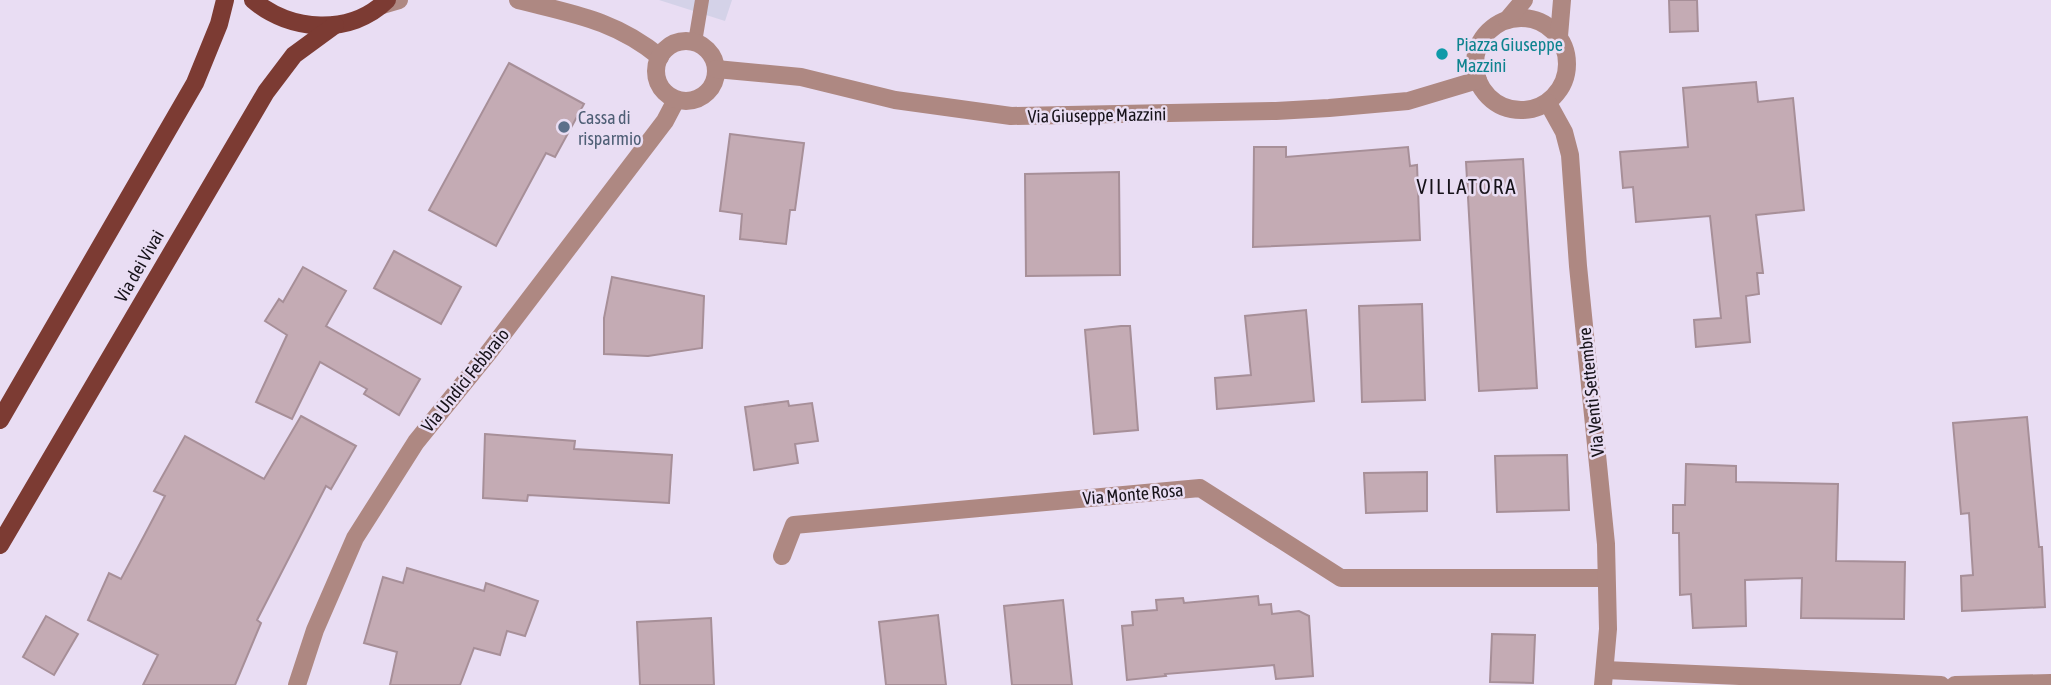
<svg xmlns="http://www.w3.org/2000/svg" width="2051" height="685" viewBox="0 0 2051 685" font-family="'Asap Condensed',sans-serif">
<style>
.commercial{fill:#d4d2e8}
.building{fill:#c4abb4;stroke:#a78f98;stroke-width:2}
.lines{fill:none;stroke-linecap:round;stroke-linejoin:round}
.service{stroke:#ae8882;stroke-width:14}
.minor{stroke:#ae8882;stroke-width:18}
.tertiary{stroke:#ae8882;stroke-width:18}
.primary{stroke:#7c3b33;stroke-width:18}
.culture-dot{fill:#0f9aa8;stroke:#e9ddf3;stroke-width:2.5}
.service-dot{fill:#5c6f8a;stroke:#e9ddf3;stroke-width:2.5}
.labels{text-anchor:middle;dominant-baseline:central;stroke-width:5;stroke-linejoin:round;paint-order:stroke}
.culture-label{font-size:18px;fill:#0d838f;stroke:#e9ddf3;text-anchor:start}
.street-label{font-size:18px;fill:#161219;stroke:#e9ddf3}
.service-label{font-size:18px;fill:#4e5e75;stroke:#e9ddf3;text-anchor:start}
.quarter-label{font-size:21px;letter-spacing:2px;fill:#161219;stroke:#e9ddf3}
</style>
<rect width="100%" height="100%" fill="#e9ddf3"/>
<path class="commercial" d="M 659,0 L 732,0 L 725,21 Z"/>
<g class="building">
<path d="M 1669,0 L 1697,0 L 1698,31 L 1670,32 Z"/>
<path d="M 509,63 L 584,104 L 555,157 L 546,153 L 496,246 L 429,210 Z"/>
<path d="M 1756,82 L 1758,102 L 1793,98 L 1804,210 L 1756,215 L 1763,273 L 1757,273 L 1759,294 L 1746,296 L 1750,342 L 1696,347 L 1694,320 L 1721,318 L 1710,216 L 1636,222 L 1633,187 L 1623,188 L 1620,152 L 1688,147 L 1683,88 Z"/>
<path d="M 730,134 L 804,143 L 795,210 L 790,210 L 786,244 L 740,239 L 742,214 L 720,211 Z"/>
<path d="M 1254,147 L 1286,147 L 1286,157 L 1408,147 L 1410,166 L 1417,165 L 1420,240 L 1253,247 Z"/>
<path d="M 1523,159 L 1537,388 L 1479,391 L 1466,162 Z"/>
<path d="M 1119,172 L 1120,275 L 1026,276 L 1025,174 Z"/>
<path d="M 394,251 L 461,287 L 441,324 L 374,288 Z"/>
<path d="M 303,267 L 346,291 L 326,326 L 420,379 L 399,415 L 364,394 L 367,389 L 320,362 L 292,419 L 256,402 L 287,335 L 265,321 L 279,299 L 283,302 Z"/>
<path d="M 612,277 L 704,296 L 702,348 L 648,356 L 604,354 L 604,318 Z"/>
<path d="M 1422,304 L 1425,400 L 1362,402 L 1359,306 Z"/>
<path d="M 1306,310 L 1314,401 L 1217,409 L 1215,378 L 1251,375 L 1245,316 Z"/>
<path d="M 1121,326 L 1130,326 L 1138,430 L 1094,434 L 1085,330 Z"/>
<path d="M 788,401 L 789,406 L 812,403 L 818,441 L 795,444 L 798,463 L 754,470 L 745,407 Z"/>
<path d="M 301,416 L 356,446 L 331,489 L 326,486 L 257,620 L 261,623 L 235,685 L 143,685 L 158,655 L 88,620 L 109,573 L 121,579 L 145,534 L 165,496 L 154,491 L 185,436 L 264,479 Z"/>
<path d="M 2027,417 L 2039,547 L 2042,547 L 2045,607 L 1962,611 L 1961,576 L 1973,575 L 1969,513 L 1961,514 L 1953,423 Z"/>
<path d="M 485,434 L 575,441 L 574,449 L 672,455 L 669,503 L 528,495 L 527,501 L 483,498 Z"/>
<path d="M 1567,455 L 1569,510 L 1497,512 L 1495,456 Z"/>
<path d="M 1686,464 L 1736,466 L 1736,482 L 1838,484 L 1836,561 L 1905,562 L 1904,619 L 1801,618 L 1802,578 L 1745,580 L 1746,626 L 1693,628 L 1691,594 L 1680,595 L 1679,533 L 1673,533 L 1673,505 L 1685,505 Z"/>
<path d="M 1427,472 L 1427,511 L 1366,513 L 1364,473 Z"/>
<path d="M 407,568 L 484,591 L 486,583 L 538,601 L 525,636 L 507,631 L 500,655 L 474,648 L 460,685 L 390,685 L 397,652 L 364,643 L 383,577 L 403,583 Z"/>
<path d="M 1258,596 L 1259,605 L 1271,604 L 1272,614 L 1299,611 L 1309,616 L 1313,676 L 1276,679 L 1274,665 L 1165,674 L 1166,676 L 1127,680 L 1122,626 L 1133,625 L 1132,612 L 1157,610 L 1156,600 L 1183,598 L 1184,603 Z"/>
<path d="M 1063,600 L 1072,685 L 1012,685 L 1004,606 Z"/>
<path d="M 938,615 L 946,685 L 886,685 L 879,622 Z"/>
<path d="M 46,616 L 78,634 L 54,675 L 23,657 Z"/>
<path d="M 711,618 L 714,685 L 640,685 L 637,622 Z"/>
<path d="M 1492,634 L 1535,635 L 1533,683 L 1490,682 Z"/>
</g>
<g class="lines">
<path class="service" d="M 695,42 L 702,0"/>
<g class="minor">
<path d="M 782,556 L 794,525 L 1200,488 L 1341,578 L 1606,578"/>
<path d="M 1605,670 L 1941,685"/>
<path d="M 297,685 L 315,630 L 355,538 L 416,442 L 489,352 L 665,121 L 676,100"/>
<path d="M 1955,685 L 2051,683"/>
</g>
<g class="tertiary">
<path d="M 518,0 C 573,14 615,20 660,57"/>
<path d="M 382,5 L 399,0"/>
<circle cx="1521" cy="64" r="46"/>
<path d="M 1507,20 L 1524,0"/>
<path d="M 1559,36 L 1562,0"/>
<circle cx="686" cy="71" r="30"/>
<path d="M 716,69 L 801,77 L 895,100 L 1011,116 L 1276,111 L 1329,108 L 1408,101 L 1478,80"/>
<path d="M 1548,103 L 1564,132 L 1570,155 L 1578,266 L 1606,544 L 1608,629 L 1603,685"/>
</g>
<g class="primary">
<path d="M 253,0 C 290,32 351,36 387,0"/>
<path d="M 0,420 L 195,83 L 219,24 L 225,0"/>
<path d="M 0,545 L 266,92 L 294,55 L 335,25"/>
</g>
</g>
<circle class="culture-dot" cx="1442" cy="54" r="7"/>
<circle class="service-dot" cx="564" cy="127" r="7"/>
<g class="labels">
<g class="culture-label">
<text x="1456" y="44">Piazza Giuseppe<tspan x="1456" dy="21">Mazzini</tspan></text>
</g>
<g class="street-label">
<text transform="translate(1097 115) rotate(-1)">Via Giuseppe Mazzini</text>
<text transform="translate(139 266) rotate(-60)">Via dei Vivai</text>
<text transform="translate(465 380) rotate(-51)">Via Undici Febbraio</text>
<text transform="translate(1591 392) rotate(-96)">Via Venti Settembre</text>
<text transform="translate(1133 494) rotate(-5)">Via Monte Rosa</text>
</g>
<g class="service-label">
<text x="578" y="117">Cassa di<tspan x="578" dy="21">risparmio</tspan></text>
</g>
<g class="quarter-label">
<text x="1467" y="186">VILLATORA</text>
</g>
</g>
</svg>
